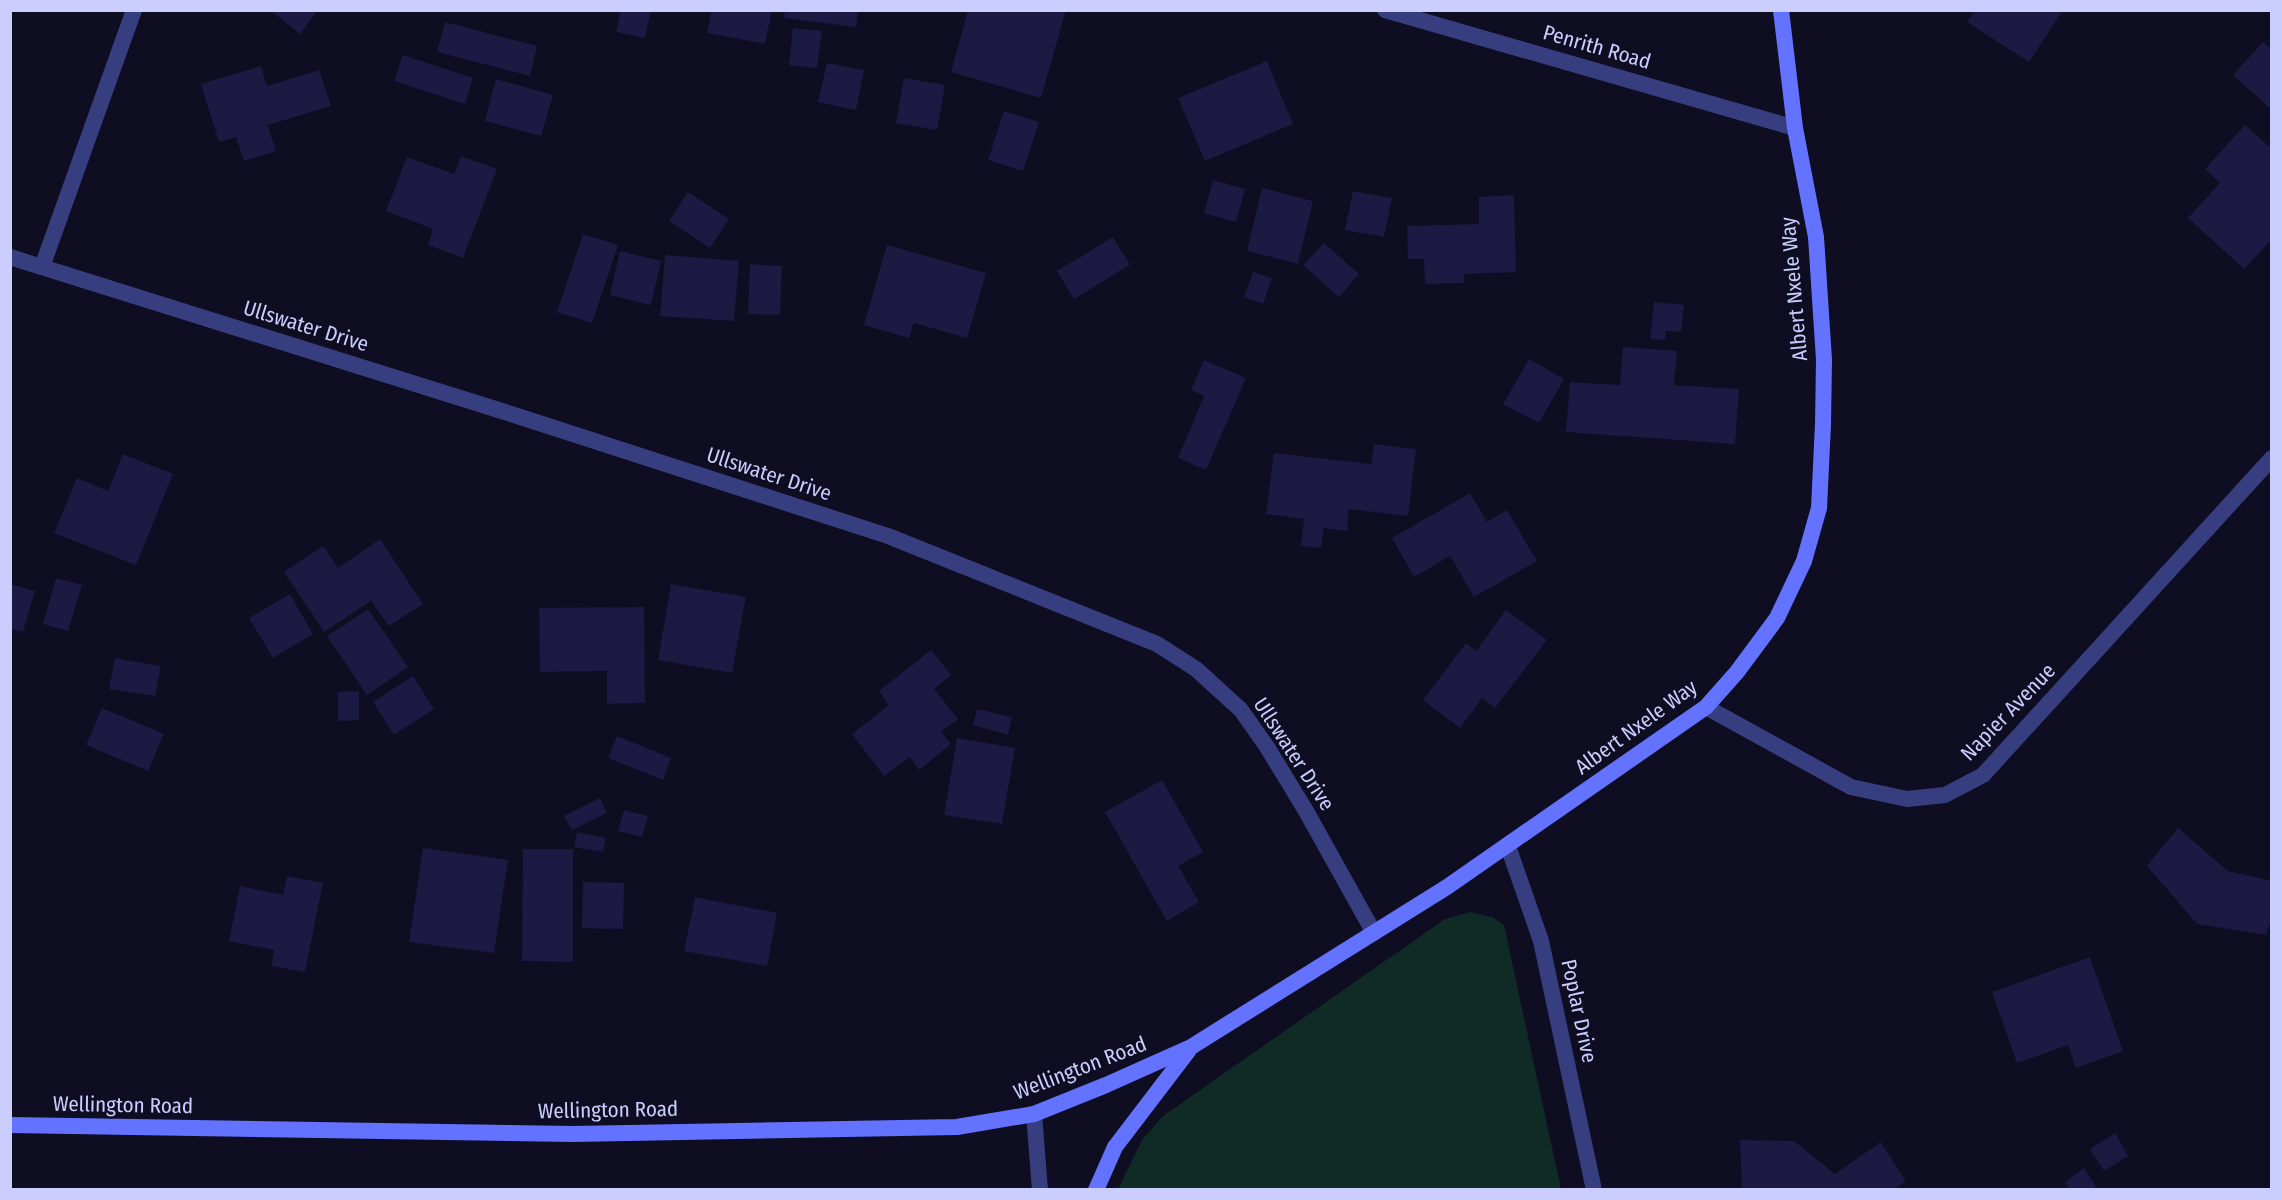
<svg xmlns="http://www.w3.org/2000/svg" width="2282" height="1200" viewBox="0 0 2282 1200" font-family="'Fira Sans Condensed',sans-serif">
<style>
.green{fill:#102b26}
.building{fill:#1c1942}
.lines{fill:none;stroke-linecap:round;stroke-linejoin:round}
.minor{stroke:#373e80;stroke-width:16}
.tertiary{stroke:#373e80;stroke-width:16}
.secondary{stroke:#6373ff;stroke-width:16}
.labels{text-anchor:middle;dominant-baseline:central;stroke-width:4.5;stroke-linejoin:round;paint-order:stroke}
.street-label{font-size:21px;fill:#cccdff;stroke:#0e0d21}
</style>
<rect width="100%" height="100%" fill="#0e0d21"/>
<path class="green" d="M 1470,912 L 1492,917 L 1504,925 L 1561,1189 L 1118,1189 L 1142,1140 L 1163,1116 L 1445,919 Z"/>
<g class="building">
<path d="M 270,10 L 318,10 L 300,34 Z"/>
<path d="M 621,10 L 651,10 L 645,38 L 616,32 Z"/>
<path d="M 712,10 L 772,10 L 765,44 L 707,33 Z"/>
<path d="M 785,10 L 858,10 L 856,27 L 784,18 Z"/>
<path d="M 968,10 L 1066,10 L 1041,98 L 951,72 Z"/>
<path d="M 1975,10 L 2063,10 L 2029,62 L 1967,22 Z"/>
<path d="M 445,22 L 537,46 L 530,76 L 437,52 Z"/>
<path d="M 793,28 L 822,31 L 817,68 L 789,65 Z"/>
<path d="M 2263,42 L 2272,50 L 2272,110 L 2233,75 Z"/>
<path d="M 403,55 L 473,78 L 465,104 L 394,81 Z"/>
<path d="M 1267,61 L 1293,124 L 1205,161 L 1178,98 Z"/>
<path d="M 827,63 L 864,70 L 856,110 L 818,102 Z"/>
<path d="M 261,66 L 267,86 L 319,70 L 331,106 L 268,125 L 276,151 L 244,161 L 236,137 L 219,142 L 201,84 Z"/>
<path d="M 904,78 L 945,85 L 937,130 L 896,123 Z"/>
<path d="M 496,79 L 553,95 L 541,136 L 485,121 Z"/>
<path d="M 1004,111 L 1039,122 L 1023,171 L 988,160 Z"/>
<path d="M 2245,125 L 2272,149 L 2272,239 L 2244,269 L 2188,218 L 2220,183 L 2205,169 Z"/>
<path d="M 461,156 L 497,169 L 463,258 L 428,245 L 433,229 L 386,211 L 407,157 L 454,174 Z"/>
<path d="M 1213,180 L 1245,189 L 1236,222 L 1204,213 Z"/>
<path d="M 1262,188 L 1313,201 L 1298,264 L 1247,251 Z"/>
<path d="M 1353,191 L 1392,198 L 1384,237 L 1345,230 Z"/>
<path d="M 688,192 L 729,219 L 710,248 L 669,221 Z"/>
<path d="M 1514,195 L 1516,272 L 1464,274 L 1464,283 L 1425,284 L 1424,259 L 1408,259 L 1407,226 L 1479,224 L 1479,197 Z"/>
<path d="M 583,234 L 618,245 L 592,323 L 557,312 Z"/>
<path d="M 1113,237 L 1130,265 L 1074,299 L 1057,271 Z"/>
<path d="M 1324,243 L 1359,274 L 1339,297 L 1303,265 Z"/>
<path d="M 887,245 L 986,273 L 967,338 L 914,323 L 909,338 L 864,325 Z"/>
<path d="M 620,251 L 661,261 L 651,305 L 610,295 Z"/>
<path d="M 665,255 L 739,261 L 734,321 L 660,316 Z"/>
<path d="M 750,264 L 782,266 L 780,315 L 748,314 Z"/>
<path d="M 1253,272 L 1272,278 L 1263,304 L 1244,297 Z"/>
<path d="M 1654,302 L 1684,305 L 1681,332 L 1666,331 L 1665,340 L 1650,339 Z"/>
<path d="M 1623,347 L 1677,351 L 1674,385 L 1739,389 L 1735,444 L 1566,432 L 1570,382 L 1620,385 Z"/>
<path d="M 1529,359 L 1564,379 L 1539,423 L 1503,404 Z"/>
<path d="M 1204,360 L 1246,378 L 1206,470 L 1178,458 L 1204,396 L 1191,390 Z"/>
<path d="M 1374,444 L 1416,449 L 1408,516 L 1349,509 L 1347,531 L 1324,528 L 1321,548 L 1301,546 L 1304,519 L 1266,514 L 1274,453 L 1371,464 Z"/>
<path d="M 123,454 L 173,474 L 136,565 L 54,533 L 77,478 L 108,491 Z"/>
<path d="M 1470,493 L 1487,522 L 1507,510 L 1537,561 L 1474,597 L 1450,556 L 1414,577 L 1392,538 Z"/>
<path d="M 380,539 L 423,604 L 389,626 L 371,601 L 324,632 L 284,572 L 323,546 L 338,568 Z"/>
<path d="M 56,578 L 82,585 L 68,631 L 43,624 Z"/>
<path d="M 10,584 L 35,591 L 23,632 L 10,629 Z"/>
<path d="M 671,584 L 746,597 L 732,673 L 658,660 Z"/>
<path d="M 290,594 L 313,634 L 273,658 L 249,618 Z"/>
<path d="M 644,607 L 645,703 L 607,704 L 607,671 L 540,672 L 539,608 Z"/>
<path d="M 368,609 L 408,667 L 367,695 L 327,636 Z"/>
<path d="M 1506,610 L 1547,640 L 1495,708 L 1482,698 L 1460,728 L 1423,700 L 1466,643 L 1476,651 Z"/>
<path d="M 931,650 L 951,675 L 934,689 L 958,719 L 941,732 L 951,744 L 919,770 L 910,757 L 884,776 L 852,734 L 889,705 L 879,691 Z"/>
<path d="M 115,658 L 161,666 L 155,696 L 109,689 Z"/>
<path d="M 413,676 L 434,709 L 394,735 L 373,702 Z"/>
<path d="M 359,691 L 359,720 L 338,721 L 338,692 Z"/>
<path d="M 102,708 L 164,734 L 148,771 L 86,745 Z"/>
<path d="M 977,709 L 1012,717 L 1008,735 L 973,725 Z"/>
<path d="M 617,736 L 671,758 L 663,780 L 608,758 Z"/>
<path d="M 957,738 L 1015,748 L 1002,824 L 944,815 Z"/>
<path d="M 1162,780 L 1203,852 L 1178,866 L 1199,902 L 1167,921 L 1105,812 Z"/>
<path d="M 600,798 L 607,813 L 572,830 L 564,816 Z"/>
<path d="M 624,810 L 648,816 L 642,837 L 618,831 Z"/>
<path d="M 2178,828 L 2228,871 L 2272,881 L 2272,916 L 2266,935 L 2197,924 L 2147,866 Z"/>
<path d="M 577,832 L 606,838 L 603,852 L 574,847 Z"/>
<path d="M 423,848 L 508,860 L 494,953 L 409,942 Z"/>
<path d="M 523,849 L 573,849 L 573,962 L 522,961 Z"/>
<path d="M 287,876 L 323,883 L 305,972 L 271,966 L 274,950 L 229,941 L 240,886 L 283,895 Z"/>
<path d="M 583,882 L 624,883 L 623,929 L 582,928 Z"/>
<path d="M 695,897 L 777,913 L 767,966 L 684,951 Z"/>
<path d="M 2090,957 L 2123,1051 L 2076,1068 L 2068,1045 L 2017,1063 L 1992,992 Z"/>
<path d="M 2115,1133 L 2128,1156 L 2104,1171 L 2090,1149 Z"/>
<path d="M 1740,1140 L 1794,1141 L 1835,1174 L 1881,1142 L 1906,1182 L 1892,1190 L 1742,1190 Z"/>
<path d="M 2084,1168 L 2098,1190 L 2070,1190 L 2065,1182 Z"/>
</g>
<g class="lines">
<g class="minor">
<path d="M 1385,10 L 1795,128"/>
<path d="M 42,267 L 134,10"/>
<path d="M 1706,707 L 1851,787 L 1907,799 L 1945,795 L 1983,775 L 2272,458"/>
<path d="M 1508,846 L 1541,941 L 1594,1190"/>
<path d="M 1034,1114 L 1040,1190"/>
</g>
<path class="tertiary" d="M 10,257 L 505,412 L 888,536 L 1157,644 L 1196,669 L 1241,710 L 1267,747 L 1306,811 L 1374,933"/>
<g class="secondary">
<path d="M 10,1125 L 573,1134 L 957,1127 L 1034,1114 L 1106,1085 L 1191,1047 L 1447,887 L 1706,707 L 1737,672 L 1777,618 L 1804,561 L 1819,508 L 1823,424 L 1824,360 L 1816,237 L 1795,128 L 1781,10"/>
<path d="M 1096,1190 L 1115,1147 L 1189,1050"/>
</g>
</g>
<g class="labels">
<g class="street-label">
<text transform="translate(1597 47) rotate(16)">Penrith Road</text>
<text transform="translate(1794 289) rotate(-95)">Albert Nxele Way</text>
<text transform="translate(306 326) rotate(17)">Ullswater Drive</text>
<text transform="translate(769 474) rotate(18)">Ullswater Drive</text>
<text transform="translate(2008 712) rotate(-46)">Napier Avenue</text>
<text transform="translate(1636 727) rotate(-36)">Albert Nxele Way</text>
<text transform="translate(1294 754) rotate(57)">Ullswater Drive</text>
<text transform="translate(1579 1011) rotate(78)">Poplar Drive</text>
<text transform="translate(1080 1068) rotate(-21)">Wellington Road</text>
<text transform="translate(123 1105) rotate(1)">Wellington Road</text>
<text transform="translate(608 1110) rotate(-1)">Wellington Road</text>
</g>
</g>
<rect width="2282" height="1200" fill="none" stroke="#cccdff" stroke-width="24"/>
</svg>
